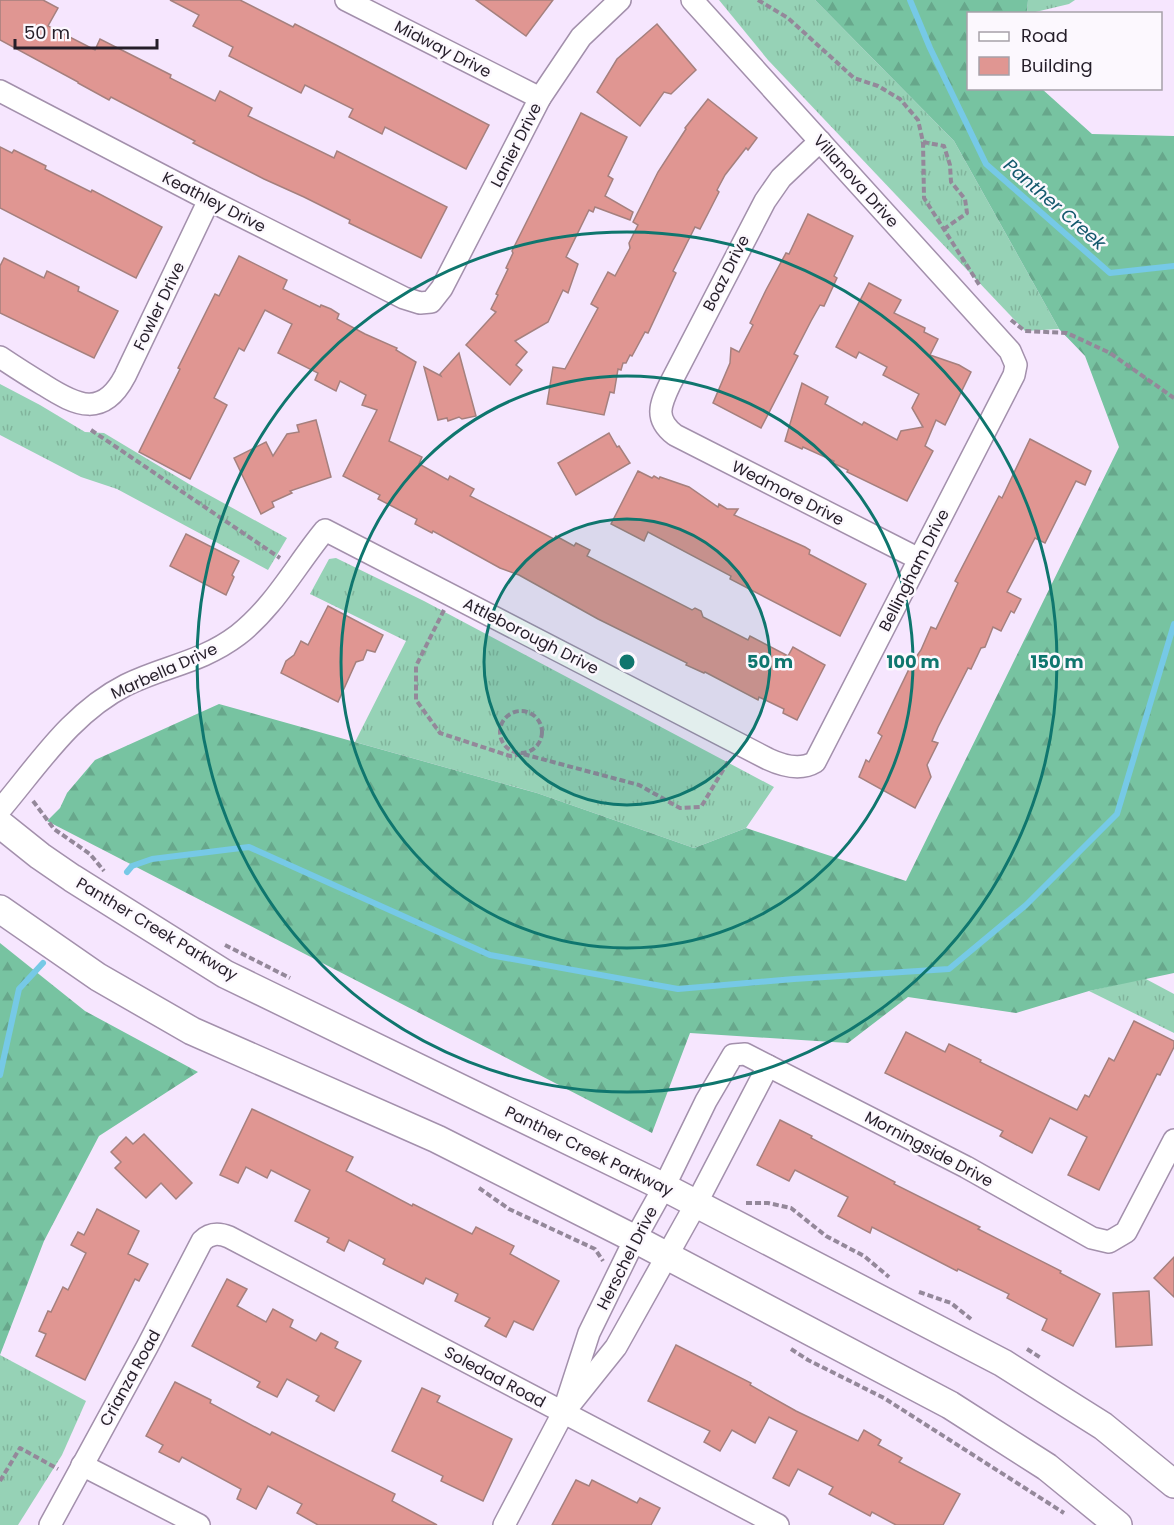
<svg xmlns="http://www.w3.org/2000/svg" width="1174" height="1525" viewBox="0 0 1174 1525" font-family="Poppins,sans-serif">
<style>
.grass{fill:url(#grass-tufts)}
.forest{fill:url(#forest-firs)}
.lines{fill:none;stroke-linecap:round;stroke-linejoin:round}
.stream{stroke:#76c9e6;stroke-width:6}
.building{fill:#e09692;stroke:#a5807e;stroke-width:1.5}
.minor-casing{stroke:#a390ac;stroke-width:24}
.major-casing{stroke:#a390ac;stroke-width:30}
.path{stroke:#94889a;stroke-width:4;stroke-dasharray:6 3;stroke-linecap:butt}
.minor{stroke:#fff;stroke-width:21}
.major{stroke:#fff;stroke-width:27}
.ring{fill:none;stroke:#0f766e;stroke-width:3}
.labels{text-anchor:middle;dominant-baseline:central;stroke-width:5;stroke-linejoin:round;paint-order:stroke}
.street-label{font-size:16px;fill:#251e29;stroke:#fcf8fe}
.water-label{font-size:18px;font-style:italic;fill:#14596d;stroke:#fcf8fe}
.centre{fill:#0f766e;stroke:#fcf8fe;stroke-width:3}
.ring-label{font-size:18px;text-anchor:middle;font-weight:bold;fill:#0f766e;stroke:#fcf8fe;stroke-width:5;stroke-linejoin:round;paint-order:stroke}
</style>
<defs>
<pattern id="grass-tufts" width="24" height="20" patternUnits="userSpaceOnUse" patternTransform="scale(1.5)"><rect width="24" height="20" fill="#96d2b6"/><path d="M3 7l-1-3M5 7V3M7 7l1-3M15 17l-1-3M17 17v-4M19 17l1-3" fill="none" stroke="#81b49c"/></pattern>
<pattern id="forest-firs" width="22" height="20" patternUnits="userSpaceOnUse" patternTransform="scale(1.5)"><rect width="22" height="20" fill="#77c3a1"/><path d="M5 1l3.5 6h-7zM16 11l3.5 6h-7z" fill="#67a78b"/></pattern>
</defs>
<rect width="100%" height="100%" fill="#f6e6fe"/>
<g class="grass">
<path d="M 719,0 L 815,0 L 954,141 L 1059,329 L 1025,331 L 768,60 Z"/>
<path d="M 1028,0 L 1075,0 L 1069,4 L 1027,14 Z"/>
<path d="M 0,384 L 40,405 L 85,432 L 104,433 L 189,484 L 287,538 L 268,570 L 117,489 L 81,477 L 0,435 Z"/>
<path d="M 336,558 L 424,601 L 774,787 L 746,828 L 694,848 L 537,793 L 355,742 L 406,641 L 310,594 L 329,559 Z"/>
<path d="M 1144,978 L 1174,994 L 1174,1033 L 1089,991 Z"/>
<path d="M 0,1355 L 86,1401 L 62,1455 L 18,1525 L 0,1525 Z"/>
</g>
<g class="forest">
<path d="M 815,0 L 1028,0 L 1027,13 L 968,14 L 968,88 L 1042,89 L 1092,134 L 1174,136 L 1174,973 L 1089,991 L 1016,1013 L 908,997 L 848,1043 L 690,1033 L 652,1133 L 47,821 L 60,808 L 67,793 L 95,760 L 219,704 L 537,793 L 694,848 L 746,828 L 906,881 L 1119,447 L 1085,356 L 1059,329 L 954,141 Z"/>
<path d="M 0,943 L 85,1011 L 198,1072 L 99,1136 L 44,1241 L 0,1355 Z"/>
</g>
<g class="lines">
<g class="stream">
<path d="M 910,0 L 930,48 L 986,164 L 1110,273 L 1174,266"/>
<path d="M 127,872 L 132,866 L 152,859 L 249,847 L 490,955 L 678,989 L 794,979 L 949,969 L 1026,905 L 1117,814 L 1174,624"/>
<path d="M 0,1075 L 19,989 L 43,963"/>
</g>
</g>
<g class="building">
<path d="M 0,0 L 43,0 L 58,8 L 48,26 L 95,50 L 100,39 L 171,75 L 170,78 L 215,101 L 220,91 L 252,108 L 248,116 L 334,158 L 337,151 L 447,207 L 421,258 L 349,223 L 350,220 L 304,197 L 264,179 L 193,143 L 195,141 L 111,97 L 109,100 L 78,83 L 78,82 L 0,40 Z"/>
<path d="M 170,0 L 240,0 L 293,27 L 295,24 L 336,45 L 489,125 L 466,169 L 385,127 L 382,134 L 349,117 L 353,109 L 305,85 L 301,93 L 229,56 L 233,47 L 193,26 L 199,15 Z"/>
<path d="M 476,0 L 553,0 L 526,36 Z"/>
<path d="M 657,24 L 696,70 L 671,94 L 664,92 L 640,126 L 597,92 L 617,59 Z"/>
<path d="M 708,99 L 757,138 L 748,150 L 746,148 L 725,175 L 717,190 L 719,192 L 700,229 L 695,227 L 673,271 L 676,273 L 648,333 L 645,332 L 632,356 L 630,355 L 626,363 L 623,363 L 621,370 L 618,369 L 614,393 L 610,392 L 604,415 L 547,404 L 553,367 L 565,369 L 598,308 L 591,304 L 608,272 L 615,276 L 630,248 L 629,243 L 638,225 L 633,222 L 658,172 L 686,129 L 685,128 Z"/>
<path d="M 581,113 L 627,137 L 608,176 L 613,179 L 605,196 L 633,212 L 630,220 L 595,207 L 593,212 L 589,210 L 566,257 L 578,264 L 568,293 L 563,290 L 548,322 L 515,341 L 527,352 L 516,365 L 522,370 L 510,385 L 466,345 L 496,312 L 491,309 L 498,295 L 496,294 L 508,269 L 506,268 L 513,253 L 512,251 Z"/>
<path d="M 0,147 L 12,153 L 14,150 L 46,166 L 45,169 L 91,192 L 92,190 L 162,227 L 136,278 L 0,208 Z"/>
<path d="M 808,214 L 853,236 L 834,276 L 837,278 L 824,306 L 820,305 L 811,321 L 794,354 L 798,356 L 761,428 L 713,403 L 730,363 L 731,348 L 739,352 L 753,325 L 750,323 L 766,290 L 786,253 L 789,254 Z"/>
<path d="M 239,256 L 287,280 L 283,289 L 320,307 L 321,305 L 331,309 L 339,314 L 337,319 L 365,334 L 397,348 L 396,350 L 416,362 L 389,441 L 422,457 L 419,464 L 448,480 L 450,476 L 474,489 L 470,496 L 511,517 L 554,539 L 556,536 L 574,546 L 576,543 L 590,550 L 587,556 L 692,610 L 695,608 L 701,611 L 703,617 L 748,640 L 750,636 L 788,656 L 793,647 L 825,665 L 797,720 L 783,713 L 784,709 L 759,697 L 758,700 L 705,672 L 704,673 L 686,665 L 687,663 L 598,619 L 519,575 L 500,568 L 433,531 L 432,533 L 415,524 L 417,519 L 378,499 L 380,495 L 343,476 L 377,410 L 362,405 L 366,395 L 340,381 L 336,391 L 315,380 L 318,373 L 278,353 L 292,324 L 265,310 L 244,351 L 239,348 L 214,398 L 227,405 L 190,479 L 139,452 L 180,369 L 178,368 L 215,294 L 219,296 Z"/>
<path d="M 4,258 L 44,278 L 47,271 L 79,287 L 78,291 L 118,311 L 94,358 L 0,313 L 0,266 Z"/>
<path d="M 869,283 L 901,300 L 894,313 L 925,328 L 924,332 L 938,339 L 930,355 L 959,365 L 971,372 L 945,425 L 936,420 L 925,446 L 933,451 L 907,501 L 847,472 L 848,470 L 833,463 L 834,461 L 803,447 L 802,449 L 785,441 L 802,383 L 828,397 L 825,404 L 862,425 L 864,422 L 897,440 L 901,431 L 923,427 L 912,408 L 919,394 L 883,375 L 887,367 L 859,352 L 856,358 L 836,347 Z"/>
<path d="M 459,353 L 476,416 L 462,419 L 459,417 L 448,421 L 447,418 L 438,420 L 424,367 L 441,376 L 440,374 Z"/>
<path d="M 316,420 L 331,477 L 290,491 L 292,493 L 272,502 L 274,507 L 261,514 L 234,458 L 266,442 L 273,456 L 287,434 L 299,432 L 297,425 Z"/>
<path d="M 609,433 L 617,447 L 619,446 L 630,463 L 576,495 L 558,463 Z"/>
<path d="M 1030,439 L 1091,471 L 1085,485 L 1076,481 L 1045,543 L 1035,538 L 1007,592 L 1021,599 L 1014,613 L 1011,611 L 1001,631 L 993,627 L 985,647 L 981,648 L 971,669 L 968,668 L 938,727 L 932,741 L 938,743 L 927,765 L 931,777 L 915,808 L 859,777 L 866,760 L 869,762 L 882,736 L 878,733 L 912,663 L 921,650 L 931,627 L 936,629 L 958,583 L 955,581 L 999,496 L 1002,498 Z"/>
<path d="M 638,471 L 652,478 L 654,476 L 659,479 L 660,477 L 689,487 L 718,507 L 719,504 L 727,509 L 738,509 L 734,515 L 805,547 L 810,550 L 809,554 L 866,584 L 840,636 L 730,579 L 731,576 L 648,532 L 644,541 L 611,524 Z"/>
<path d="M 186,534 L 239,561 L 232,575 L 234,577 L 226,595 L 170,566 Z"/>
<path d="M 328,606 L 383,635 L 375,652 L 367,650 L 363,660 L 356,662 L 338,702 L 281,673 L 286,661 L 294,655 L 301,641 L 308,645 Z"/>
<path d="M 1134,1021 L 1174,1041 L 1174,1047 L 1160,1075 L 1157,1074 L 1099,1190 L 1068,1175 L 1087,1137 L 1050,1118 L 1032,1153 L 1000,1136 L 1003,1131 L 885,1073 L 906,1032 L 945,1052 L 949,1044 L 981,1060 L 980,1062 L 1077,1110 L 1085,1095 L 1089,1097 L 1109,1058 L 1114,1061 Z"/>
<path d="M 252,1109 L 353,1157 L 346,1171 L 412,1206 L 413,1204 L 472,1234 L 476,1227 L 514,1246 L 510,1254 L 559,1281 L 533,1330 L 514,1321 L 506,1337 L 485,1326 L 490,1318 L 455,1301 L 458,1294 L 426,1278 L 423,1284 L 383,1264 L 385,1259 L 349,1240 L 344,1251 L 327,1242 L 329,1238 L 295,1221 L 310,1190 L 271,1170 L 267,1178 L 246,1167 L 238,1183 L 220,1175 Z"/>
<path d="M 780,1120 L 812,1136 L 811,1138 L 895,1182 L 894,1184 L 980,1227 L 978,1229 L 1061,1271 L 1060,1273 L 1100,1294 L 1073,1346 L 1042,1330 L 1047,1319 L 1007,1298 L 1009,1294 L 958,1269 L 957,1271 L 872,1227 L 870,1233 L 838,1216 L 848,1197 L 795,1170 L 789,1181 L 757,1165 Z"/>
<path d="M 144,1134 L 192,1183 L 176,1199 L 161,1183 L 146,1198 L 115,1168 L 121,1162 L 111,1152 L 126,1137 L 133,1144 Z"/>
<path d="M 97,1209 L 139,1231 L 128,1254 L 148,1264 L 139,1281 L 135,1279 L 85,1380 L 36,1356 L 46,1334 L 39,1331 L 48,1311 L 51,1312 L 63,1287 L 68,1290 L 86,1253 L 71,1245 L 78,1232 L 84,1235 Z"/>
<path d="M 1174,1257 L 1174,1297 L 1154,1278 Z"/>
<path d="M 227,1279 L 247,1289 L 237,1306 L 266,1322 L 273,1309 L 293,1320 L 290,1327 L 316,1341 L 321,1333 L 338,1342 L 335,1348 L 361,1361 L 334,1411 L 316,1401 L 319,1396 L 287,1379 L 277,1397 L 257,1387 L 260,1382 L 192,1346 Z"/>
<path d="M 1149,1291 L 1152,1345 L 1116,1347 L 1113,1293 Z"/>
<path d="M 676,1345 L 751,1383 L 750,1385 L 796,1411 L 858,1441 L 864,1430 L 881,1440 L 878,1445 L 902,1458 L 899,1462 L 960,1494 L 943,1525 L 896,1525 L 872,1512 L 870,1516 L 829,1494 L 833,1487 L 798,1469 L 789,1486 L 773,1478 L 797,1431 L 769,1417 L 755,1443 L 732,1430 L 720,1451 L 704,1442 L 710,1431 L 648,1401 Z"/>
<path d="M 175,1382 L 211,1400 L 210,1403 L 270,1435 L 272,1432 L 395,1494 L 392,1501 L 437,1525 L 318,1525 L 297,1513 L 302,1504 L 268,1486 L 256,1509 L 237,1499 L 241,1489 L 182,1457 L 179,1462 L 159,1452 L 163,1445 L 146,1436 Z"/>
<path d="M 422,1388 L 440,1396 L 437,1402 L 512,1439 L 483,1501 L 441,1481 L 443,1476 L 392,1451 Z"/>
<path d="M 576,1480 L 589,1486 L 592,1480 L 637,1503 L 640,1498 L 660,1508 L 651,1525 L 552,1525 Z"/>
</g>
<g class="lines">
<g class="minor-casing">
<g id="minor">
<path d="M 346,0 L 540,98"/>
<path d="M 0,91 L 209,200 L 404,298 L 420,303 L 431,302 L 442,288 L 540,98 L 581,37 L 620,0"/>
<path d="M 820,141 L 781,178 L 765,201 L 670,384 C 660,405 654,419 675,435 L 919,559"/>
<path d="M 0,357 C 15,367 29,376 44,385 C 77,406 103,418 125,376 L 209,200"/>
<path d="M 0,810 C 39,764 71,713 126,685 C 164,666 201,663 238,635 C 275,606 296,565 325,530 L 768,759 C 783,766 800,771 815,762 L 1014,375 L 1016,365 L 1010,351 L 692,0"/>
<path d="M 572,1402 L 616,1347 L 696,1204 L 768,1066"/>
<path d="M 82,1465 L 199,1525"/>
<path d="M 50,1525 L 147,1347 L 202,1241 C 210,1233 219,1233 229,1237 L 778,1525"/>
<path d="M 504,1525 L 563,1413 L 589,1333 L 635,1239 L 664,1187 L 706,1101 L 733,1055 L 745,1054 L 966,1167 L 1092,1238 L 1109,1242 L 1126,1232 L 1174,1140"/>
</g>
</g>
<g class="major-casing">
<g id="major">
<path d="M 0,824 L 40,856 L 72,878 L 225,974 L 664,1187 L 1003,1363 L 1103,1426 L 1174,1484"/>
<path d="M 0,909 L 98,977 L 192,1031 L 437,1139 L 635,1239 L 950,1405 L 1047,1467 L 1118,1525"/>
</g>
</g>
<g class="path">
<path d="M 758,0 L 788,18 L 854,78 L 878,86 L 900,99 L 918,120 L 923,142 L 924,198 L 980,286"/>
<path d="M 923,142 L 944,146 L 950,165 L 951,182 L 965,199 L 967,213 L 944,229"/>
<path d="M 1011,320 L 1025,331 L 1067,333 L 1110,353 L 1174,398"/>
<path d="M 91,430 L 280,558"/>
<path d="M 444,610 L 416,666 L 416,700 L 440,733 L 510,756 L 523,754 L 639,785 L 680,808 L 701,807 L 729,760"/>
<circle cx="521" cy="732" r="21"/>
<path d="M 33,801 L 54,829 L 90,854 L 104,871"/>
<path d="M 225,945 L 290,978"/>
<path d="M 479,1188 L 509,1209 L 595,1249 L 603,1261"/>
<path d="M 746,1203 L 768,1203 L 791,1208 L 826,1236 L 864,1256 L 889,1277"/>
<path d="M 919,1292 L 951,1303 L 971,1319"/>
<path d="M 791,1349 L 808,1360 L 884,1398 L 1064,1513"/>
<path d="M 1027,1349 L 1041,1358"/>
<path d="M 0,1481 L 20,1448 L 58,1469"/>
</g>
<use href="#minor" class="minor"/>
<use href="#major" class="major"/>
</g>
<circle cx="627" cy="662" r="143" fill="#0f766e" fill-opacity=".12"/>
<g class="ring">
<circle cx="627" cy="662" r="143"/>
<circle cx="627" cy="662" r="286"/>
<circle cx="627" cy="662" r="430"/>
</g>
<g class="labels">
<g class="street-label">
<text transform="translate(443 49) rotate(27)">Midway Drive</text>
<text transform="translate(516 145) rotate(-63)">Lanier Drive</text>
<text transform="translate(856 181) rotate(48)">Villanova Drive</text>
<text transform="translate(214 202) rotate(27)">Keathley Drive</text>
<text transform="translate(726 273) rotate(-63)">Boaz Drive</text>
<text transform="translate(159 306) rotate(-64)">Fowler Drive</text>
<text transform="translate(788 493) rotate(27)">Wedmore Drive</text>
<text transform="translate(914 570) rotate(-63)">Bellingham Drive</text>
<text transform="translate(531 636) rotate(27)">Attleborough Drive</text>
<text transform="translate(164 671) rotate(-24)">Marbella Drive</text>
<text transform="translate(157 929) rotate(31)">Panther Creek Parkway</text>
<text transform="translate(929 1149) rotate(28)">Morningside Drive</text>
<text transform="translate(589 1151) rotate(26)">Panther Creek Parkway</text>
<text transform="translate(627 1258) rotate(-63)">Herschel Drive</text>
<text transform="translate(495 1377) rotate(28)">Soledad Road</text>
<text transform="translate(130 1378) rotate(-61)">Crianza Road</text>
</g>
<g class="water-label">
<text transform="translate(1055 204) rotate(41)">Panther Creek</text>
</g>
</g>
<circle cx="627" cy="662" r="9" class="centre"/>
<g class="ring-label">
<text x="770" y="668">50 m</text>
<text x="913" y="668">100 m</text>
<text x="1057" y="668">150 m</text>
</g>
<rect x="967" y="12" width="195" height="78" fill="#fcf8fe" stroke="#a6a1a9" stroke-width="1.5"/>
<rect x="979" y="32" width="30" height="9" fill="#ffffff" stroke="#a6a1a9" stroke-width="1.5"/>
<text x="1021" y="42" font-size="18" fill="#251e29">Road</text>
<rect x="979" y="57" width="30" height="18" fill="#e09692" stroke="#a6a1a9" stroke-width="1.5"/>
<text x="1021" y="72" font-size="18" fill="#251e29">Building</text>
<path d="M15 39v9h142v-9" fill="none" stroke="#251e29" stroke-width="3"/>
<text x="24" y="39" font-size="18" fill="#251e29" stroke="#fcf8fe" stroke-width="4.5" paint-order="stroke">50 m</text>
</svg>
